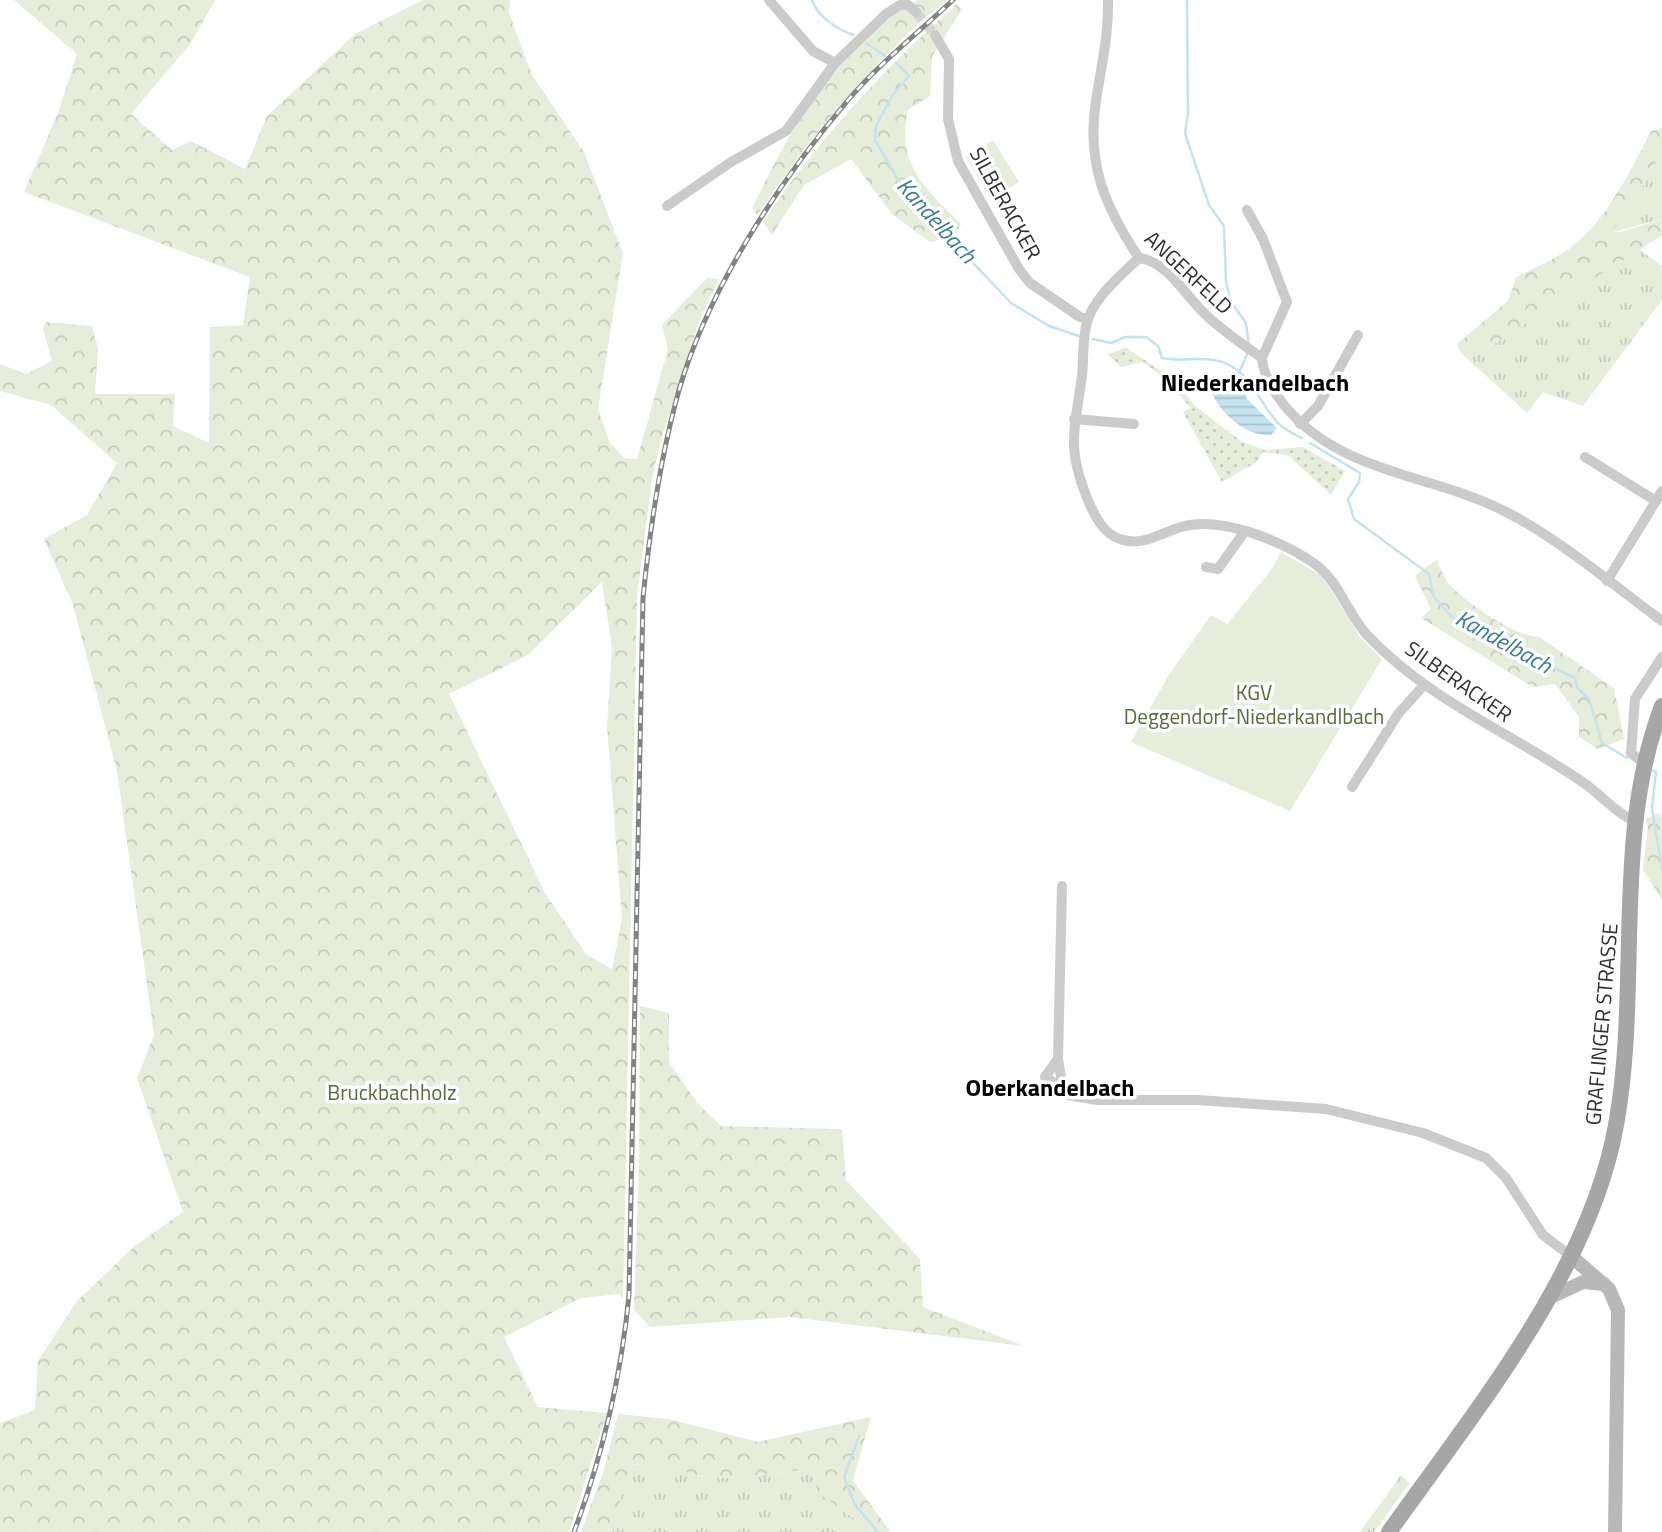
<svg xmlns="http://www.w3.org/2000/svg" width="1662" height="1532" viewBox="0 0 1662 1532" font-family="'Titillium Web',sans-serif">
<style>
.grass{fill:url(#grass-tufts)}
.forest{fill:url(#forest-crowns);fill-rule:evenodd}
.park{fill:url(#park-dots)}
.garden{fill:#e6edda}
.water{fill:url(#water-rules)}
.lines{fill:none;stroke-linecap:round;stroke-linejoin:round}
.stream{stroke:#c4e3ee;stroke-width:2.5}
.minor-tunnel{stroke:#d5d5d5;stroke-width:10;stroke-dasharray:10 5;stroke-linecap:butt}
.minor{stroke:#cbcbcb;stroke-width:10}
.secondary{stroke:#b8b8b8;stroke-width:14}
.primary{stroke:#a6a6a6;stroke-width:16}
.rail-casing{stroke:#838383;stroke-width:5}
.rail{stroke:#fff;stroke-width:2.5;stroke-dasharray:8;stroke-linecap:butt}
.labels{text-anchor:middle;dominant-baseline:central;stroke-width:7;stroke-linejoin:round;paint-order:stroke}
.street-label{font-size:21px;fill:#2e2e2e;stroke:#fff}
.park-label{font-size:21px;fill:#576d37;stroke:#fff}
.water-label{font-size:23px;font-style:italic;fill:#357c97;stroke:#fff}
.quarter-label{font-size:24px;font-weight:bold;fill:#000;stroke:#fff}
</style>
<defs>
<pattern id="grass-tufts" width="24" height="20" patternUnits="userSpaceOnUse" patternTransform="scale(1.75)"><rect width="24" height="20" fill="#e6edda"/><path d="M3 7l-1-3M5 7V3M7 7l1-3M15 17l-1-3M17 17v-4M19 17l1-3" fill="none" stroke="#c6ccbb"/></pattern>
<pattern id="forest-crowns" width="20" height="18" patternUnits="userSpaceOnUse" patternTransform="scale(1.75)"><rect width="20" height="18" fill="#e6edda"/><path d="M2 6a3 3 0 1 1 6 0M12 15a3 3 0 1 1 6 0" fill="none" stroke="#c6ccbb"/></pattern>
<pattern id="park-dots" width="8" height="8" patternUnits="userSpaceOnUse" patternTransform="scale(1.75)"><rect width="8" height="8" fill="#e6edda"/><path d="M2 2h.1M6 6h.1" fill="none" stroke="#c6ccbb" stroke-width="1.8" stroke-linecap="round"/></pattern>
<pattern id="water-rules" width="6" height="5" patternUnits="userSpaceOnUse" patternTransform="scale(1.75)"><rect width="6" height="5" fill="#c4e3ee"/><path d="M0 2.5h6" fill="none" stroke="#a9c3cc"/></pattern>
</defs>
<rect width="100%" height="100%" fill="#fff"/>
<g class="grass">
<path d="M 1662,151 L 1662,219 L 1610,233 L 1630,210 Z"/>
<path d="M 1639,249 L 1662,266 L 1662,300 L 1583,406 L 1543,392 L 1527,413 L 1461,353 L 1488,348 Z"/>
<path d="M 629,1464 L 664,1466 L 704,1477 L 730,1478 L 804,1470 L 815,1475 L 818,1492 L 850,1516 L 863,1532 L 612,1532 Z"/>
<path d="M 1401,1475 L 1410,1483 L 1374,1532 L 1360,1532 Z"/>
</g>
<g class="forest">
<path d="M 14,0 L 215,0 L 191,43 L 131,114 L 172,150 L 191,141 L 245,169 L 267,116 L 355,34 L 423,0 L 510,0 L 509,13 L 532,75 L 584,152 L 623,253 L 598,409 L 610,443 L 624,458 L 637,459 L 668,349 L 662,325 L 707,278 L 719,279 L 701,316 L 663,433 L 652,478 L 637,597 L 623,1299 L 619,1294 L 581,1298 L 504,1337 L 538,1407 L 607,1413 L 569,1532 L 0,1532 L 0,1423 L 35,1410 L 38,1361 L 77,1301 L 136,1245 L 183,1212 L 137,1078 L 154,1035 L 117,771 L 73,605 L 44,539 L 87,515 L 117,463 L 51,405 L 0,391 L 0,364 L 26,374 L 52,361 L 43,329 L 46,322 L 92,326 L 98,348 L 95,394 L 175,394 L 173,426 L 209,443 L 210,327 L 243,325 L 250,277 L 24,192 L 58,113 L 77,54 ZM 602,582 L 612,648 L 607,726 L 622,919 L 612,969 L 587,955 L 545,893 L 449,694 L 528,655 Z"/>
<path d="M 918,0 L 947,0 C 872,60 811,137 757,215 L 752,208 C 791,131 836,40 918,0 Z"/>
<path d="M 957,4 L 962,10 L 932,56 L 930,96 L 908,110 C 895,163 926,189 961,224 L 955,236 L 930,242 L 892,214 L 851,159 L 804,185 L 772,235 L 763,222 C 818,140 883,69 957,4 Z"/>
<path d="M 1662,128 L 1662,151 L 1630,210 L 1611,232 L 1621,232 L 1662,219 L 1662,235 L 1488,348 L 1461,353 L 1457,344 L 1508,301 L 1516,277 C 1534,268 1556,259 1573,246 C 1606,220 1632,169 1651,131 Z"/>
<path d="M 1437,559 C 1440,567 1444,577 1449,584 C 1465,602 1516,637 1539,637 L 1614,688 L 1624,739 L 1598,749 L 1579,737 L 1579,717 L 1555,684 L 1533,687 L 1421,618 L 1431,609 L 1415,576 Z"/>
<path d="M 1659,813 L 1662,819 L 1662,900 L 1643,870 L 1648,826 L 1645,819 Z"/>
<path d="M 640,1006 L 669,1013 L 669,1062 L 698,1104 L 721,1126 L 842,1129 L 846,1180 L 920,1259 L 923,1307 L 1024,1346 L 790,1317 L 650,1327 L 634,1310 L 639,1167 Z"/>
<path d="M 618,1414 L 669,1419 L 758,1442 L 871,1417 L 853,1481 L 891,1532 L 863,1532 L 850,1516 L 817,1492 L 815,1475 L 804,1470 L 730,1478 L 704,1477 L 664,1466 L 630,1464 L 612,1532 L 581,1532 L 604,1470 Z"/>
</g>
<path class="park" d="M 1125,347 L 1175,380 L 1195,406 L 1242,442 L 1266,450 L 1303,447 L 1345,471 L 1331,495 L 1289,456 L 1263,452 L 1257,462 L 1222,482 L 1183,412 L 1190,408 L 1170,382 L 1143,362 L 1121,367 L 1108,355 Z"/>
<g class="garden">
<path d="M 993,140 L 1019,182 L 991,199 L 966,157 Z"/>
<path d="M 1281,552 L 1322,576 L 1360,637 L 1382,659 L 1290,811 L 1131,742 L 1168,676 L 1211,615 L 1227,624 L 1272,569 Z"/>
</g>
<path class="water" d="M 1227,377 L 1242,387 L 1247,399 L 1277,428 L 1271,435 C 1243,437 1211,406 1208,379 Z"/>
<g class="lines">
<g class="stream">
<path d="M 812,0 C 818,17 837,29 853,35"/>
<path d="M 1187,0 L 1188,114 L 1185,133 L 1209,205 L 1224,226 L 1226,282 L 1231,302 L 1246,323 L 1249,346"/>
<path d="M 866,43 L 885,56"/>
<path d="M 896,63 L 909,76 L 892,96 L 876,126 L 875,140 L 897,178 L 923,210 L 1011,303 L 1049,326 L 1082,337"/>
<path d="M 1093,339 L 1111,343 L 1125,337 L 1146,337 L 1158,346 L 1162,358 C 1185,363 1209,353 1231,366 C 1253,378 1261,406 1279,424 C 1285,430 1294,434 1302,438"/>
<path d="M 1239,373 L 1248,352"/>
<path d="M 1310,443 L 1360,473 L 1359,482 L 1348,499 L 1354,519 L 1429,574 L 1434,597 L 1452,617 L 1526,659 L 1550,666 L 1575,678 L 1578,689 L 1589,699 L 1602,743 L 1627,758"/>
<path d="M 1652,770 L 1656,772 L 1652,808 L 1662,869"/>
<path d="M 859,1436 L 844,1477 L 855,1505 L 878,1532"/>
</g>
<path class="minor-tunnel" d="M 916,12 L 935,35"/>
<g class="minor">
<path d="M 769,0 L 813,51 L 835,63"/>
<path d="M 1108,0 C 1109,35 1101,67 1096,101 C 1086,163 1105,207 1139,258 C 1167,261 1185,295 1205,314 C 1223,331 1242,344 1262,358 C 1263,375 1273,391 1284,405 C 1342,476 1434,473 1510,514 C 1560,540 1616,587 1662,621"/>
<path d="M 935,35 L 949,59 L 948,119 L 958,161 L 1019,269 L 1030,283 L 1080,317 L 1088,319"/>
<path d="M 667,206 L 731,162 L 786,131 L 835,63 L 886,14 L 900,5 L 908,5 L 916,12"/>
<path d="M 1247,210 L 1263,239 L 1287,302 L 1262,358"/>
<path d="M 1139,258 C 1122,274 1096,296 1088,319 C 1082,335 1084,358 1082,376 C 1074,434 1066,449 1090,505 C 1097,519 1104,534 1120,539 C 1142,547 1161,533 1181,527 C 1220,515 1282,541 1315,564 C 1340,582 1347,614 1368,636 C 1429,700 1509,732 1581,781 C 1600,793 1615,813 1636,822"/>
<path d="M 1074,419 L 1134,424"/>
<path d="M 1300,424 L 1318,406 L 1358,335"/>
<path d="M 1585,457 L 1656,501"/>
<path d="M 1206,567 L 1218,569 L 1245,531"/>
<path d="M 1607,581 L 1662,491"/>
<path d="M 1645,764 L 1631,753 L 1635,699 L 1662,657"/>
<path d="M 1352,787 L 1398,714 L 1424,685"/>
<path d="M 1062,886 L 1058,1059 L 1063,1088 L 1068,1095 L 1097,1100 L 1198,1100 L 1326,1109 L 1423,1133 L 1486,1158 L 1506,1178 L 1543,1235 L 1572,1257"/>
<path d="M 1058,1059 L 1045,1077 L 1063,1088"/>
</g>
<g class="secondary">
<path d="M 1572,1257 L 1609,1289 L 1618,1310 L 1615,1532"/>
<path d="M 1549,1298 L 1583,1282 L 1604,1284"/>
</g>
<path class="primary" d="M 1389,1532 C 1474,1412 1590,1272 1616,1125 C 1641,989 1612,836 1662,706"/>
<g class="rail-casing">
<path id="rail" d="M 574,1532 C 603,1454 621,1378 629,1295 L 643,598 C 650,528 660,458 679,390 C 709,287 780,180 849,99 C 880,63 919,32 953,0"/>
</g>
<use href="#rail" class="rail"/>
</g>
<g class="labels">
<g class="street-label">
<text transform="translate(1006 203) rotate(61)">SILBERACKER</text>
<text transform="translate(1189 272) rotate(43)">ANGERFELD</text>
<text transform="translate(1459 681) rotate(35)">SILBERACKER</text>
<text transform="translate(1601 1024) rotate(-85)">GRAFLINGER STRASSE</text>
</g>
<g class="park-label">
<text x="1254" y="692">KGV<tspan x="1254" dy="24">Deggendorf-Niederkandlbach</tspan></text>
<text x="392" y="1092">Bruckbachholz</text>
</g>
<g class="water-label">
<text transform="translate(937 220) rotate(48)">Kandelbach</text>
<text transform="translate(1504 641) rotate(29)">Kandelbach</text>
</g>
<g class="quarter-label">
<text x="1255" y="382">Niederkandelbach</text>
<text x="1050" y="1087">Oberkandelbach</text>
</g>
</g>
</svg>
